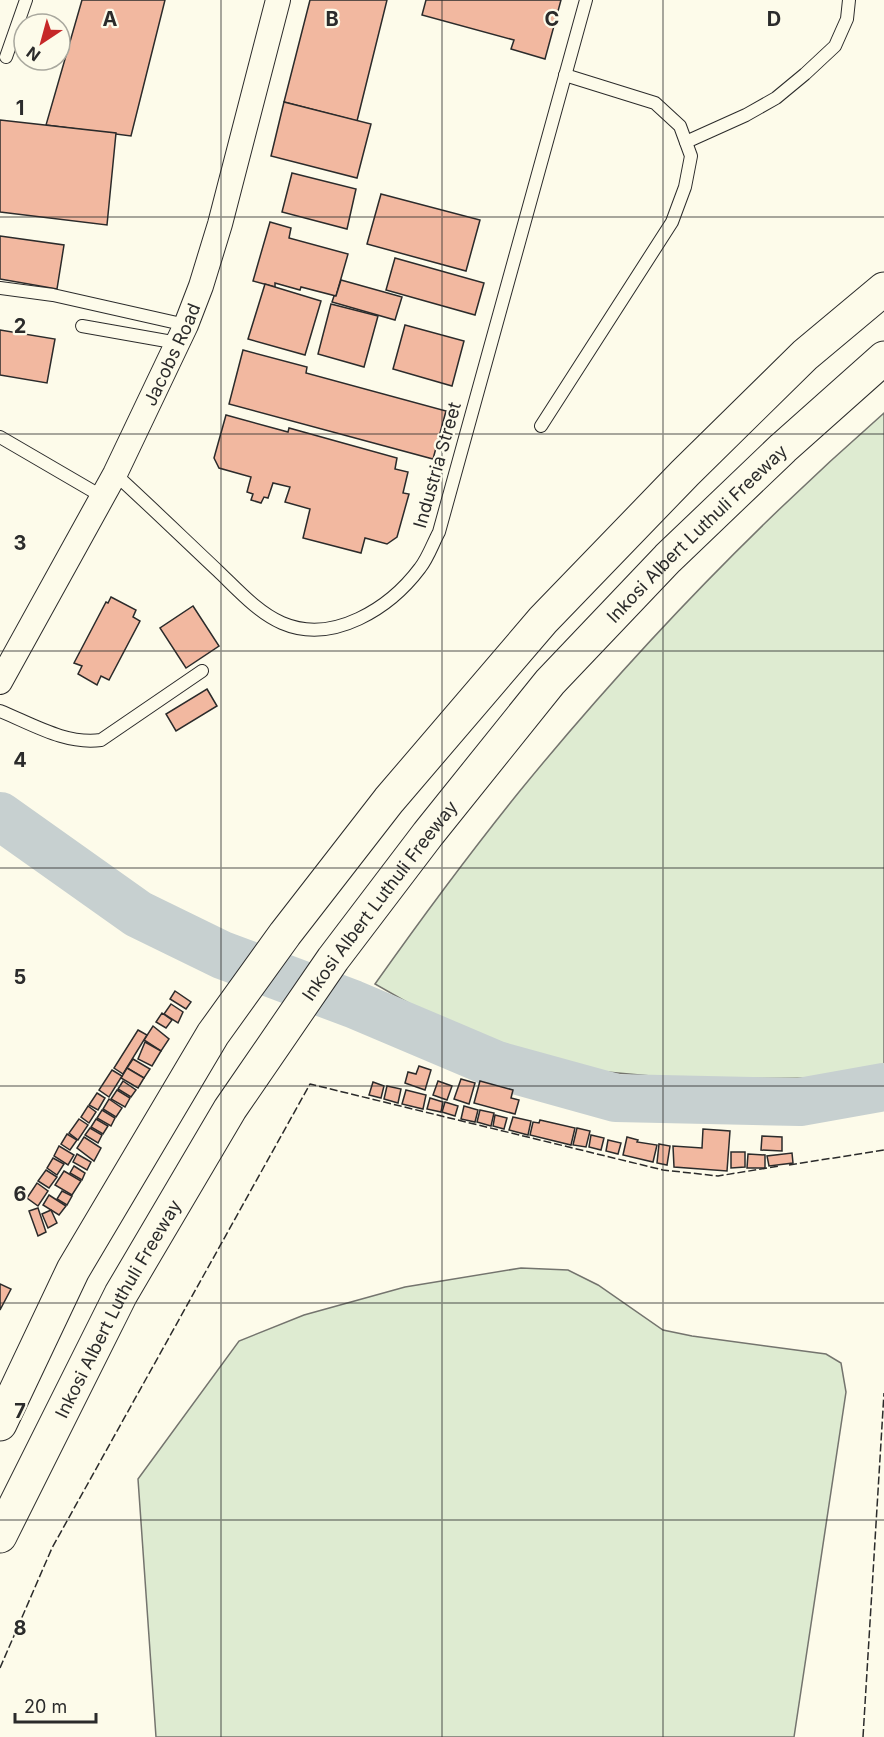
<svg xmlns="http://www.w3.org/2000/svg" width="884" height="1737" viewBox="0 0 884 1737" font-family="Inter,sans-serif">
<style>
.green{fill:#deebd1;stroke:#74746e;stroke-width:1.5}
.lines{fill:none;stroke-linecap:round;stroke-linejoin:round}
.river{stroke:#c7d0d0;stroke-width:48}
.building{fill:#f2b8a0;stroke:#2b2b2b;stroke-width:1.5}
.lane-casing{stroke:#2b2b2b;stroke-width:14}
.street-casing{stroke:#2b2b2b;stroke-width:26}
.highway-casing{stroke:#2b2b2b;stroke-width:35}
.lane{stroke:#fdfbea;stroke-width:12}
.street{stroke:#fdfbea;stroke-width:24}
.highway{stroke:#fdfbea;stroke-width:33}
.fence{stroke:#2b2b2b;stroke-width:1.5;stroke-dasharray:8 3;stroke-linecap:butt}
.grid{fill:none;stroke:#2b2b2b;stroke-width:1.5;stroke-opacity:0.55}
.labels{text-anchor:middle;dominant-baseline:central;stroke-width:4.5;stroke-linejoin:round;paint-order:stroke}
.street-label{font-size:18px;fill:#2b2b2b;stroke:#fdfbea}
.grid-label{font-size:20px;text-anchor:middle;font-weight:bold;fill:#2b2b2b;stroke:#fdfbea;stroke-width:4.5;stroke-linejoin:round;paint-order:stroke}
</style>
<rect width="100%" height="100%" fill="#fdfbea"/>
<g class="green">
<path d="M 884,413 L 884,1074 L 848,1078 L 684,1079 L 596,1071 L 512,1052 L 442,1022 L 375,984 C 421,919 469,854 519,792 C 630,656 752,529 884,413 Z"/>
<path d="M 521,1268 L 568,1270 L 598,1285 L 663,1330 L 692,1336 L 826,1354 L 841,1363 L 846,1392 L 794,1737 L 156,1737 L 138,1479 L 239,1341 L 304,1315 L 405,1287 Z"/>
</g>
<g class="lines">
<path class="river" d="M 0,816 L 138,914 L 222,955 L 353,1004 L 497,1065 L 616,1098 L 800,1102 L 884,1087"/>
</g>
<g class="building">
<path d="M 82,0 L 165,0 L 131,136 L 46,125 Z"/>
<path d="M 310,0 L 387,0 L 357,121 L 284,102 Z"/>
<path d="M 426,0 L 561,0 L 545,59 L 511,49 L 514,40 L 422,15 Z"/>
<path d="M 284,102 L 371,124 L 357,178 L 271,156 Z"/>
<path d="M 0,120 L 116,133 L 107,225 L 0,212 Z"/>
<path d="M 292,173 L 356,189 L 347,229 L 282,212 Z"/>
<path d="M 381,194 L 480,220 L 466,271 L 367,244 Z"/>
<path d="M 270,222 L 291,228 L 289,238 L 348,254 L 336,296 L 301,287 L 300,290 L 275,283 L 275,287 L 253,281 Z"/>
<path d="M 0,236 L 64,245 L 57,289 L 0,279 Z"/>
<path d="M 395,258 L 484,283 L 475,315 L 386,290 Z"/>
<path d="M 341,280 L 402,297 L 395,320 L 332,302 L 334,296 L 336,296 Z"/>
<path d="M 265,284 L 321,301 L 305,355 L 248,339 Z"/>
<path d="M 331,304 L 378,316 L 364,367 L 318,354 Z"/>
<path d="M 405,325 L 464,341 L 452,386 L 393,369 Z"/>
<path d="M 0,330 L 55,339 L 47,383 L 0,375 Z"/>
<path d="M 243,350 L 307,367 L 306,373 L 446,411 L 433,459 L 229,404 Z"/>
<path d="M 226,415 L 288,432 L 289,428 L 397,458 L 395,469 L 408,472 L 403,493 L 409,494 L 397,537 L 387,544 L 365,538 L 361,553 L 303,538 L 310,509 L 285,502 L 290,487 L 273,483 L 268,498 L 264,497 L 261,503 L 251,500 L 253,494 L 247,492 L 251,477 L 219,468 L 214,458 Z"/>
<path d="M 111,597 L 136,610 L 133,617 L 140,621 L 109,680 L 101,676 L 97,685 L 78,674 L 82,666 L 74,663 L 106,602 L 108,603 Z"/>
<path d="M 193,606 L 219,646 L 186,668 L 160,628 Z"/>
<path d="M 207,689 L 217,706 L 176,731 L 166,714 Z"/>
<path d="M 175,991 L 191,1002 L 186,1009 L 170,999 Z"/>
<path d="M 171,1004 L 183,1012 L 178,1023 L 164,1014 Z"/>
<path d="M 162,1013 L 172,1020 L 166,1028 L 156,1022 Z"/>
<path d="M 153,1026 L 169,1039 L 161,1051 L 144,1040 Z"/>
<path d="M 138,1030 L 147,1035 L 123,1074 L 114,1068 Z"/>
<path d="M 145,1042 L 161,1051 L 152,1066 L 138,1059 Z"/>
<path d="M 133,1059 L 150,1069 L 144,1078 L 127,1068 Z"/>
<path d="M 419,1066 L 431,1070 L 425,1090 L 405,1083 L 408,1072 L 416,1074 Z"/>
<path d="M 127,1068 L 144,1078 L 138,1088 L 121,1078 Z"/>
<path d="M 112,1070 L 122,1076 L 109,1097 L 99,1090 Z"/>
<path d="M 461,1079 L 475,1083 L 469,1104 L 454,1099 Z"/>
<path d="M 123,1081 L 136,1090 L 131,1097 L 118,1089 Z"/>
<path d="M 438,1081 L 452,1086 L 447,1100 L 433,1095 Z"/>
<path d="M 480,1081 L 513,1090 L 511,1098 L 519,1100 L 515,1114 L 474,1103 Z"/>
<path d="M 373,1082 L 384,1086 L 381,1098 L 369,1095 Z"/>
<path d="M 387,1086 L 401,1089 L 398,1103 L 384,1099 Z"/>
<path d="M 117,1090 L 130,1098 L 125,1107 L 111,1099 Z"/>
<path d="M 406,1090 L 426,1095 L 423,1109 L 402,1104 Z"/>
<path d="M 97,1093 L 105,1098 L 98,1110 L 89,1105 Z"/>
<path d="M 430,1098 L 443,1102 L 441,1112 L 427,1109 Z"/>
<path d="M 109,1099 L 122,1108 L 116,1117 L 103,1109 Z"/>
<path d="M 445,1102 L 458,1106 L 455,1116 L 442,1112 Z"/>
<path d="M 88,1106 L 96,1112 L 89,1123 L 81,1117 Z"/>
<path d="M 464,1106 L 478,1110 L 475,1122 L 461,1119 Z"/>
<path d="M 102,1110 L 115,1118 L 111,1126 L 97,1118 Z"/>
<path d="M 480,1110 L 494,1113 L 491,1126 L 477,1122 Z"/>
<path d="M 495,1115 L 507,1118 L 504,1129 L 493,1126 Z"/>
<path d="M 513,1117 L 531,1121 L 528,1135 L 509,1130 Z"/>
<path d="M 79,1119 L 88,1125 L 78,1140 L 69,1133 Z"/>
<path d="M 96,1119 L 108,1126 L 103,1134 L 91,1127 Z"/>
<path d="M 540,1120 L 575,1128 L 571,1145 L 530,1135 L 533,1122 L 539,1123 Z"/>
<path d="M 90,1128 L 102,1135 L 98,1143 L 85,1135 Z"/>
<path d="M 577,1128 L 590,1131 L 586,1147 L 573,1145 Z"/>
<path d="M 703,1129 L 730,1131 L 727,1171 L 674,1167 L 673,1146 L 702,1148 Z"/>
<path d="M 67,1134 L 77,1140 L 70,1150 L 61,1144 Z"/>
<path d="M 591,1135 L 604,1138 L 601,1150 L 589,1147 Z"/>
<path d="M 762,1136 L 782,1137 L 782,1151 L 761,1150 Z"/>
<path d="M 84,1137 L 101,1148 L 94,1161 L 77,1148 Z"/>
<path d="M 627,1137 L 638,1140 L 637,1142 L 657,1145 L 653,1162 L 623,1155 Z"/>
<path d="M 608,1140 L 621,1143 L 618,1154 L 606,1151 Z"/>
<path d="M 659,1144 L 670,1146 L 667,1165 L 657,1163 Z"/>
<path d="M 59,1146 L 74,1155 L 68,1165 L 54,1156 Z"/>
<path d="M 731,1152 L 745,1152 L 745,1167 L 731,1168 Z"/>
<path d="M 792,1153 L 793,1163 L 769,1166 L 767,1156 Z"/>
<path d="M 77,1154 L 91,1162 L 87,1170 L 73,1162 Z"/>
<path d="M 748,1154 L 765,1155 L 765,1168 L 747,1168 Z"/>
<path d="M 53,1158 L 64,1164 L 57,1175 L 47,1168 Z"/>
<path d="M 74,1166 L 85,1173 L 82,1180 L 70,1173 Z"/>
<path d="M 46,1170 L 57,1177 L 49,1188 L 38,1181 Z"/>
<path d="M 64,1171 L 81,1181 L 72,1195 L 55,1185 Z"/>
<path d="M 37,1183 L 48,1191 L 38,1206 L 27,1198 Z"/>
<path d="M 62,1191 L 72,1196 L 67,1205 L 57,1199 Z"/>
<path d="M 49,1195 L 66,1206 L 59,1215 L 43,1205 Z"/>
<path d="M 38,1208 L 46,1232 L 38,1236 L 29,1211 Z"/>
<path d="M 51,1210 L 57,1223 L 48,1228 L 42,1214 Z"/>
<path d="M 0,1284 L 11,1289 L 0,1310 Z"/>
</g>
<g class="lines">
<g class="lane-casing">
<g id="lane">
<path d="M 6,57 L 26,0"/>
<path d="M 686,142 L 746,115 L 776,98 L 805,74 L 835,46 L 847,19 L 849,0"/>
<path d="M 0,288 L 53,295 L 186,325"/>
<path d="M 82,326 L 178,343"/>
<path d="M 541,426 L 672,222 L 685,187 L 691,156 L 680,126 L 655,103 L 565,75"/>
<path d="M 0,437 L 103,497"/>
<path d="M 115,474 C 150,506 184,539 218,571 C 237,589 257,612 282,623 C 333,645 390,608 420,568 C 428,558 433,543 439,532 L 586,0"/>
<path d="M 0,711 C 32,724 66,745 101,740 L 202,671"/>
</g>
</g>
<g class="street-casing">
<g id="street">
<path id="s1" d="M 0,682 L 115,474 L 186,325 L 201,286 L 220,224 L 278,0"/>
</g>
</g>
<g class="highway-casing">
<g id="highway">
<path d="M 0,1424 L 73,1270 L 213,1034 L 285,934 L 389,800 L 543,620 L 685,473 L 805,355 L 884,289"/>
<path id="s2" d="M 0,1536 L 121,1294 L 230,1109 L 333,959 L 428,834 L 550,682 L 668,558 L 783,448 L 884,358"/>
</g>
</g>
<use href="#lane" class="lane"/>
<use href="#street" class="street"/>
<use href="#highway" class="highway"/>
<g class="fence">
<path d="M 789,1165 L 884,1150"/>
<path d="M 0,1668 L 52,1548 L 310,1084 L 663,1170 L 718,1176 L 780,1166"/>
<path d="M 863,1737 L 884,1393"/>
</g>
</g>
<path class="grid" d="M 221,0 L 221,1737M 442,0 L 442,1737M 663,0 L 663,1737M 0,217 L 884,217M 0,434 L 884,434M 0,651 L 884,651M 0,868 L 884,868M 0,1086 L 884,1086M 0,1303 L 884,1303M 0,1520 L 884,1520"/>
<g class="labels">
<g class="street-label">
<text stroke="none"><textPath href="#s1" startOffset="370">Jacobs Road</textPath></text>
<text transform="translate(437 465) rotate(-74)">Industria Street</text>
<text stroke="none"><textPath href="#s2" startOffset="1228">Inkosi Albert Luthuli Freeway</textPath></text>
<text stroke="none"><textPath href="#s2" startOffset="742">Inkosi Albert Luthuli Freeway</textPath></text>
<text stroke="none"><textPath href="#s2" startOffset="256">Inkosi Albert Luthuli Freeway</textPath></text>
</g>
</g>
<g class="grid-label">
<text x="110" y="26">A</text>
<text x="332" y="26">B</text>
<text x="552" y="26">C</text>
<text x="774" y="26">D</text>
<text x="20" y="115">1</text>
<text x="20" y="333">2</text>
<text x="20" y="550">3</text>
<text x="20" y="767">4</text>
<text x="20" y="984">5</text>
<text x="20" y="1201">6</text>
<text x="20" y="1418">7</text>
<text x="20" y="1635">8</text>
</g>
<g transform="translate(42 42) rotate(216)"><circle r="28" fill="#fdfbea" stroke="#a9a89e" stroke-width="1.5"/>
<path d="M0-4.5L10 22L0 15L-10 22Z" fill="#c62828"/>
<text y="-9" font-size="16" font-weight="bold" text-anchor="middle" fill="#2b2b2b">N</text>
</g>
<path d="M15 1713v9h81v-9" fill="none" stroke="#2b2b2b" stroke-width="3"/>
<text x="24" y="1713" font-size="18" fill="#2b2b2b" stroke="#fdfbea" stroke-width="4.5" paint-order="stroke">20 m</text>
</svg>
